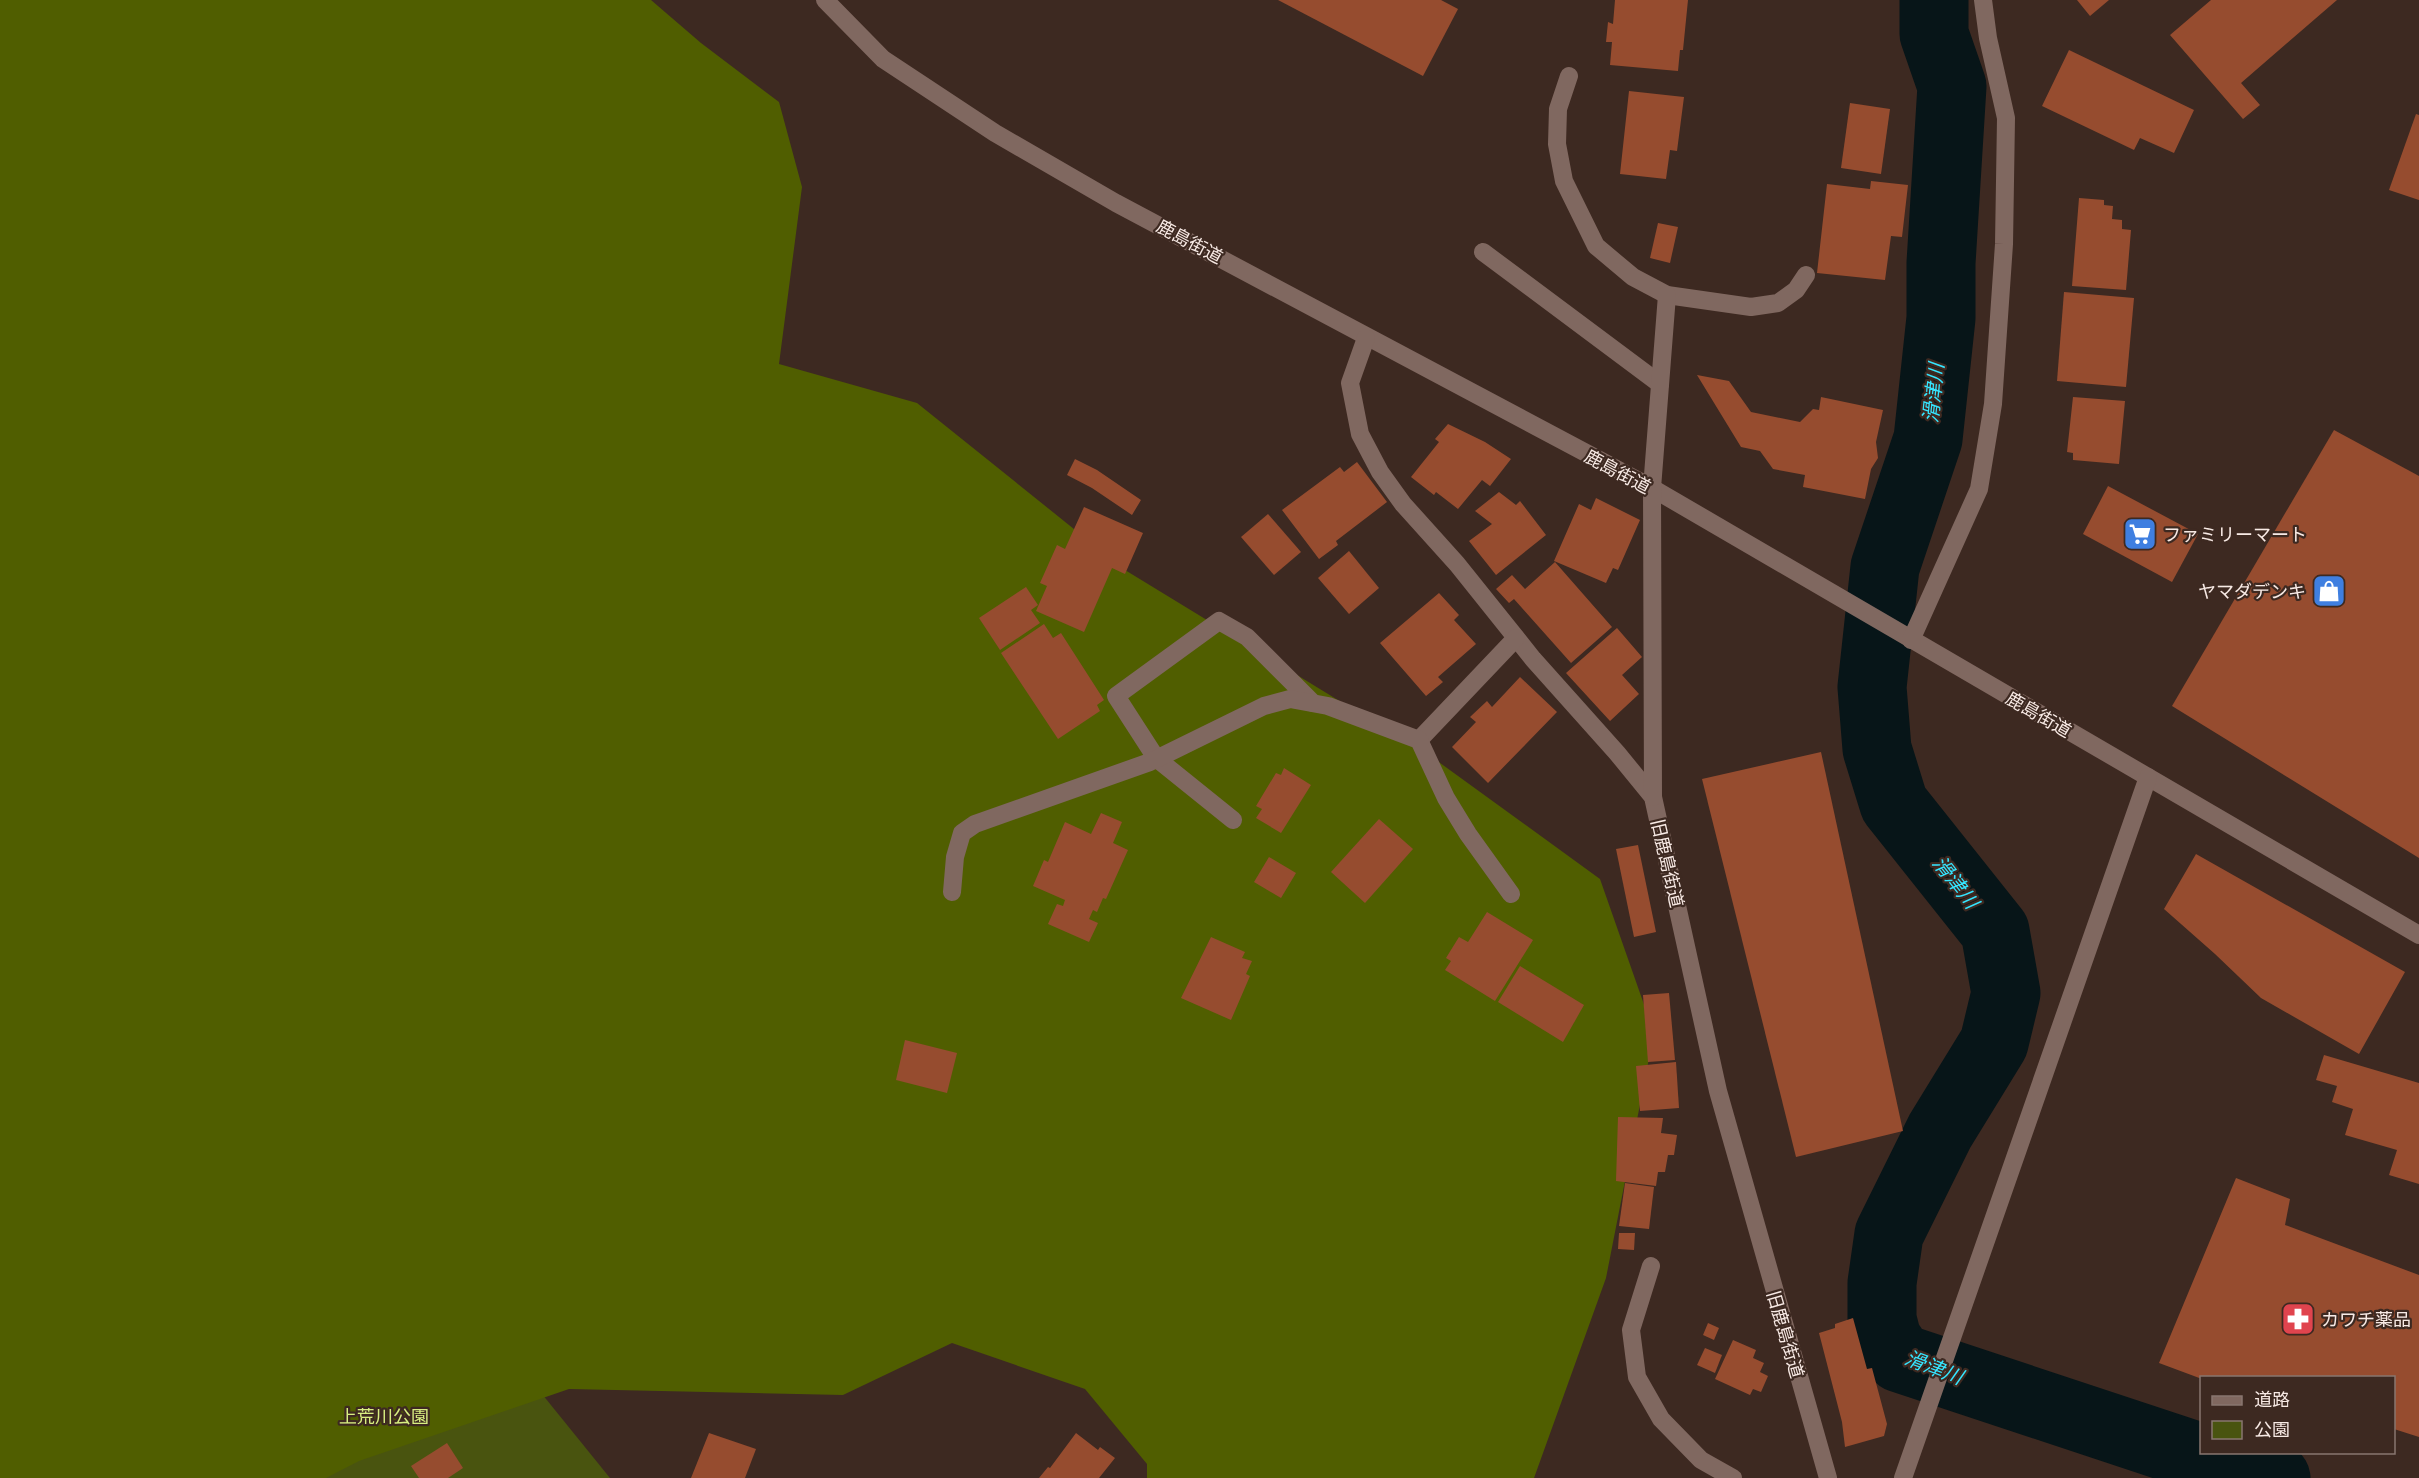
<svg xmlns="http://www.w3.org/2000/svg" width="2419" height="1478" viewBox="0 0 2419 1478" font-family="Ubuntu,'Noto Sans JP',sans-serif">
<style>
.green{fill:#49540f}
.forest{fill:#505e00}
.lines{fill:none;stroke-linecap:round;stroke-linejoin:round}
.river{stroke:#071518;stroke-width:69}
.building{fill:#964c2f}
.minor{stroke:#806860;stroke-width:18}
.labels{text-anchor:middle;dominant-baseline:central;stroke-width:4.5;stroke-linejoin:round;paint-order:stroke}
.street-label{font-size:18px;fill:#f8eae5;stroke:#3d2921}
.poi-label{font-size:18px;fill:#f8eae5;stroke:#3d2921;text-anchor:start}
.park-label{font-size:18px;fill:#d8ef81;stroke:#3d2921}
.water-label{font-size:20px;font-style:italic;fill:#35e5ff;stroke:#3d2921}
</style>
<rect width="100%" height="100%" fill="#3d2921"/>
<path class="green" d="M 508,1352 L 610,1478 L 101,1478 Z"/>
<path class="forest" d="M 0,0 L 651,0 L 701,43 L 779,102 L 802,187 L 779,364 L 917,403 L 1125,570 L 1436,760 L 1600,879 L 1654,1033 L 1606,1278 L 1534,1478 L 1147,1478 L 1147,1464 L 1085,1389 L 952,1343 L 843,1395 L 569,1389 L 359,1461 L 326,1478 L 0,1478 Z"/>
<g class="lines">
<path class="river" d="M 1934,0 L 1934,34 L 1952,86 L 1941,263 L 1941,318 L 1928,439 L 1885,567 L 1872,687 L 1877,749 L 1894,804 L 1995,931 L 2006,993 L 1994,1043 L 1940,1131 L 1889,1234 L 1882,1283 L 1882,1319 L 1887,1339 L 1900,1358 L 2220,1464 L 2276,1478"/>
</g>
<g class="building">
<path d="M 1278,0 L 1441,0 L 1458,9 L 1423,76 Z"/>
<path d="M 1615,0 L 1688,0 L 1683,50 L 1680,50 L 1678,71 L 1610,65 L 1612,42 L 1606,42 L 1608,22 L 1613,24 Z"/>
<path d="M 2077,0 L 2109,0 L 2090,16 Z"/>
<path d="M 2211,0 L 2337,0 L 2241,83 L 2260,105 L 2243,119 L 2170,35 Z"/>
<path d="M 2069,50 L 2194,110 L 2174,153 L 2140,138 L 2134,150 L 2042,106 Z"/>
<path d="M 1629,91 L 1684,97 L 1677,151 L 1670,150 L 1666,179 L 1620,174 Z"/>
<path d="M 1850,103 L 1890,109 L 1881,174 L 1841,168 Z"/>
<path d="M 2416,114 L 2419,115 L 2419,200 L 2389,190 Z"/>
<path d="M 1871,181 L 1908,185 L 1902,237 L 1891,236 L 1885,280 L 1817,273 L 1827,184 L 1870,189 Z"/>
<path d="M 2079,198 L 2104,200 L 2104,205 L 2113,206 L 2112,219 L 2122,220 L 2122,229 L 2131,230 L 2126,290 L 2072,286 Z"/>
<path d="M 1658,223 L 1678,227 L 1670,263 L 1650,258 Z"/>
<path d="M 2064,292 L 2134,298 L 2126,387 L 2057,381 Z"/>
<path d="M 1697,375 L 1729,381 L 1751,412 L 1800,422 L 1813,409 L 1819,410 L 1821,397 L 1883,410 L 1876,442 L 1878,458 L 1871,469 L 1865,499 L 1803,487 L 1805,475 L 1773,469 L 1760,451 L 1741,447 Z"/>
<path d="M 2073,397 L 2125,401 L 2119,464 L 2073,460 L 2073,453 L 2067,452 Z"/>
<path d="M 1448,424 L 1485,442 L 1511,459 L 1490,486 L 1482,480 L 1458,509 L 1436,492 L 1434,495 L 1411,477 L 1439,442 L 1435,439 Z"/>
<path d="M 2334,430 L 2419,476 L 2419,858 L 2172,706 Z"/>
<path d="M 1075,459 L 1097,470 L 1141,500 L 1132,515 L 1092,488 L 1067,475 Z"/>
<path d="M 1357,462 L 1387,502 L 1336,541 L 1338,545 L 1319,559 L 1282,510 L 1340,467 L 1344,472 Z"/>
<path d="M 2108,486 L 2198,534 L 2172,582 L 2083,534 Z"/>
<path d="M 1499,492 L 1516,505 L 1520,501 L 1546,535 L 1496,575 L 1469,541 L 1492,524 L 1475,511 Z"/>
<path d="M 1596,498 L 1640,520 L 1618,570 L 1613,568 L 1606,583 L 1554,561 L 1579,504 L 1591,510 Z"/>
<path d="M 1084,507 L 1143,533 L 1125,574 L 1112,568 L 1084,632 L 1036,611 L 1047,586 L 1040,583 L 1057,545 L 1065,549 Z"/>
<path d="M 1268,514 L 1301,552 L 1274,575 L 1241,537 Z"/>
<path d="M 1349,551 L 1379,588 L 1349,614 L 1318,578 Z"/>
<path d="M 1555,562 L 1612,627 L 1571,663 L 1514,599 L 1509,603 L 1496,589 L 1512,575 L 1525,589 Z"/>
<path d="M 1026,587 L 1038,605 L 1031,610 L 1040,623 L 1000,650 L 979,618 Z"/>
<path d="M 1439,593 L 1459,615 L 1454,620 L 1476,644 L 1438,677 L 1443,682 L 1426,696 L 1380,643 Z"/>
<path d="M 1044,624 L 1053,638 L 1061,633 L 1104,700 L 1097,705 L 1100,711 L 1058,739 L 1001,653 Z"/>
<path d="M 1617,628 L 1642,657 L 1622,675 L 1639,694 L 1610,721 L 1566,673 Z"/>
<path d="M 1520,677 L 1557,712 L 1488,783 L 1452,747 L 1476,722 L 1470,717 L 1487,701 L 1492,707 Z"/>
<path d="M 1821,752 L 1903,1131 L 1796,1157 L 1702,779 Z"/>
<path d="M 1284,768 L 1311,785 L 1281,833 L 1256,818 L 1262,809 L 1256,806 L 1276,773 L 1281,775 Z"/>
<path d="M 1101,813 L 1122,822 L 1113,843 L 1128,850 L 1106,899 L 1103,898 L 1097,912 L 1093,910 L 1089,919 L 1098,923 L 1089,942 L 1048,924 L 1057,904 L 1063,906 L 1065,900 L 1033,886 L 1044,860 L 1048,862 L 1065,822 L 1091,834 Z"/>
<path d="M 1379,819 L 1413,849 L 1365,903 L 1331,872 Z"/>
<path d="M 1638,845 L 1656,932 L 1634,937 L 1616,849 Z"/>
<path d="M 2196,854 L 2405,972 L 2359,1054 L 2261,998 L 2215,954 L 2164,909 Z"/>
<path d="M 1269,857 L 1296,873 L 1281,898 L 1254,882 Z"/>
<path d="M 1487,912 L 1533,940 L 1495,1001 L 1445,970 L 1451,961 L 1446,958 L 1459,937 L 1468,942 Z"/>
<path d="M 1211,937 L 1245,952 L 1242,958 L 1252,961 L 1246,974 L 1250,976 L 1231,1020 L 1181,998 Z"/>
<path d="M 1520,966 L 1584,1005 L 1563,1042 L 1498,1002 Z"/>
<path d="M 1669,993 L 1675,1060 L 1648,1062 L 1643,995 Z"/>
<path d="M 905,1040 L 957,1053 L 947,1093 L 896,1080 Z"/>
<path d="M 2324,1055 L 2419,1083 L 2419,1184 L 2389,1175 L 2397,1150 L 2345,1135 L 2353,1109 L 2332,1102 L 2337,1086 L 2316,1080 Z"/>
<path d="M 1676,1062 L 1679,1108 L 1640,1111 L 1636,1066 Z"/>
<path d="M 1618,1117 L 1663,1118 L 1661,1133 L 1677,1135 L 1674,1155 L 1668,1155 L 1665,1172 L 1658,1172 L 1656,1186 L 1616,1181 Z"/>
<path d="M 2236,1178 L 2290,1199 L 2285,1225 L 2419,1275 L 2419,1437 L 2394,1429 L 2394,1377 L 2202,1379 L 2159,1363 Z"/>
<path d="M 1625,1183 L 1654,1187 L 1649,1229 L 1619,1226 Z"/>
<path d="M 1619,1233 L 1635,1233 L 1634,1250 L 1618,1249 Z"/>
<path d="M 1853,1318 L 1867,1369 L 1872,1368 L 1887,1424 L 1884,1436 L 1845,1447 L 1842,1422 L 1819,1333 L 1835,1328 L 1835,1324 Z"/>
<path d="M 1708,1323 L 1719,1328 L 1714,1340 L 1703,1335 Z"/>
<path d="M 1733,1340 L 1756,1350 L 1753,1358 L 1764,1363 L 1760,1372 L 1768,1376 L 1761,1392 L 1753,1389 L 1750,1395 L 1715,1379 Z"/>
<path d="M 1705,1348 L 1722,1355 L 1715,1373 L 1697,1365 Z"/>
<path d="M 709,1433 L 756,1449 L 745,1478 L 691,1478 Z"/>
<path d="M 1076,1433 L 1098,1450 L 1100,1447 L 1115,1458 L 1099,1478 L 1039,1478 L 1048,1467 L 1050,1468 Z"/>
<path d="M 447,1443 L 463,1468 L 448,1478 L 419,1478 L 411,1466 Z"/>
</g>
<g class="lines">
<g class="minor">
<path d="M 825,0 L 883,59 L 995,133 L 1116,203 L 1652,488 L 2419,935"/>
<path d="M 1569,76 L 1558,109 L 1557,144 L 1564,181 L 1596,246 L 1633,277 L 1667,295 L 1751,307 L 1778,303 L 1796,290 L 1806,275"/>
<path d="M 1483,252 L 1660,384"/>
<path d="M 1366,338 L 1350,383 L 1360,434 L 1380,472 L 1403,504 L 1457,564 L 1533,659 L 1617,753 L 1653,797 L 1718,1091 L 1828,1478"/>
<path d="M 1911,640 L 1979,489 L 1993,404 L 2004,244 L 2006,118 L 1988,38 L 1983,0"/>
<path d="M 1419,740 L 1516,638"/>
<path d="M 1653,797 L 1652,488 L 1667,295"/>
<path d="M 1233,820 L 1156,758 L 1116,696 L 1219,621 L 1247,637 L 1313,703"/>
<path d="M 952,892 L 955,857 L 962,833 L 975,824 L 1150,762 L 1264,706 L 1290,699 L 1328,706 L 1419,740 L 1446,798 L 1468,834 L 1511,894"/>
<path d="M 1651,1266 L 1631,1330 L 1637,1377 L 1661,1419 L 1701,1460 L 1733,1478"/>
<path d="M 1903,1478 L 2148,777"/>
</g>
</g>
<defs>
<g id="supermarket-square" transform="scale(1.725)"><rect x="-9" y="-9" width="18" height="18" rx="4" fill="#3f7fe0" stroke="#3d2921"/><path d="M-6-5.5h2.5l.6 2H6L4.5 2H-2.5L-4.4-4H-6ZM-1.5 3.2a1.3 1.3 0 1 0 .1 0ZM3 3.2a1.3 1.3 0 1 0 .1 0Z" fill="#fff"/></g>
<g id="shop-square" transform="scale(1.725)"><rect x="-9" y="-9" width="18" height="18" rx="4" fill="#3f7fe0" stroke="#3d2921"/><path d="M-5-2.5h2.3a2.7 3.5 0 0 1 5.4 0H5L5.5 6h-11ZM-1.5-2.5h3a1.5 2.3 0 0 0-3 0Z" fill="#fff"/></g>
<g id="pharmacy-square" transform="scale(1.725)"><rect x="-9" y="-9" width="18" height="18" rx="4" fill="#e0444e" stroke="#3d2921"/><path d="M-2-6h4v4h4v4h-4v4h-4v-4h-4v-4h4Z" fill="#fff"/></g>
</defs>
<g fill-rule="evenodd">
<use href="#supermarket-square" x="2140" y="534"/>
<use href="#shop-square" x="2329" y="591"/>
<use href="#pharmacy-square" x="2298" y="1319"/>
</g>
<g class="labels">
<g class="street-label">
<text transform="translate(1190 241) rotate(28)">鹿島街道</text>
<text transform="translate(1618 471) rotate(28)">鹿島街道</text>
<text transform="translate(2039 714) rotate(30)">鹿島街道</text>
<text transform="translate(1668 863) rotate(77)">旧鹿島街道</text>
<text transform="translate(1786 1334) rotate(74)">旧鹿島街道</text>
</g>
<g class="poi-label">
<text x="2163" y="534">ファミリーマート</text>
<text x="2306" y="591" text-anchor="end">ヤマダデンキ</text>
<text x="2321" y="1319">カワチ薬品</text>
</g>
<g class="park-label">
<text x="384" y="1416">上荒川公園</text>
</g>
<g class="water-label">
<text transform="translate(1933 393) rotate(-84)">滑津川</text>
<text transform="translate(1956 882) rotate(52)">滑津川</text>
<text transform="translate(1934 1367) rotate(21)">滑津川</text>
</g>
</g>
<rect x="2200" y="1376" width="195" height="78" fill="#3d2921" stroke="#88766f" stroke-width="1.5"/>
<rect x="2212" y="1396" width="30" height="9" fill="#806860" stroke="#88766f" stroke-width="1.5"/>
<text x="2254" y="1406" font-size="18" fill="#f8eae5">道路</text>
<rect x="2212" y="1421" width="30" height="18" fill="#49540f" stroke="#88766f" stroke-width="1.5"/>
<text x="2254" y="1436" font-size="18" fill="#f8eae5">公園</text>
</svg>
